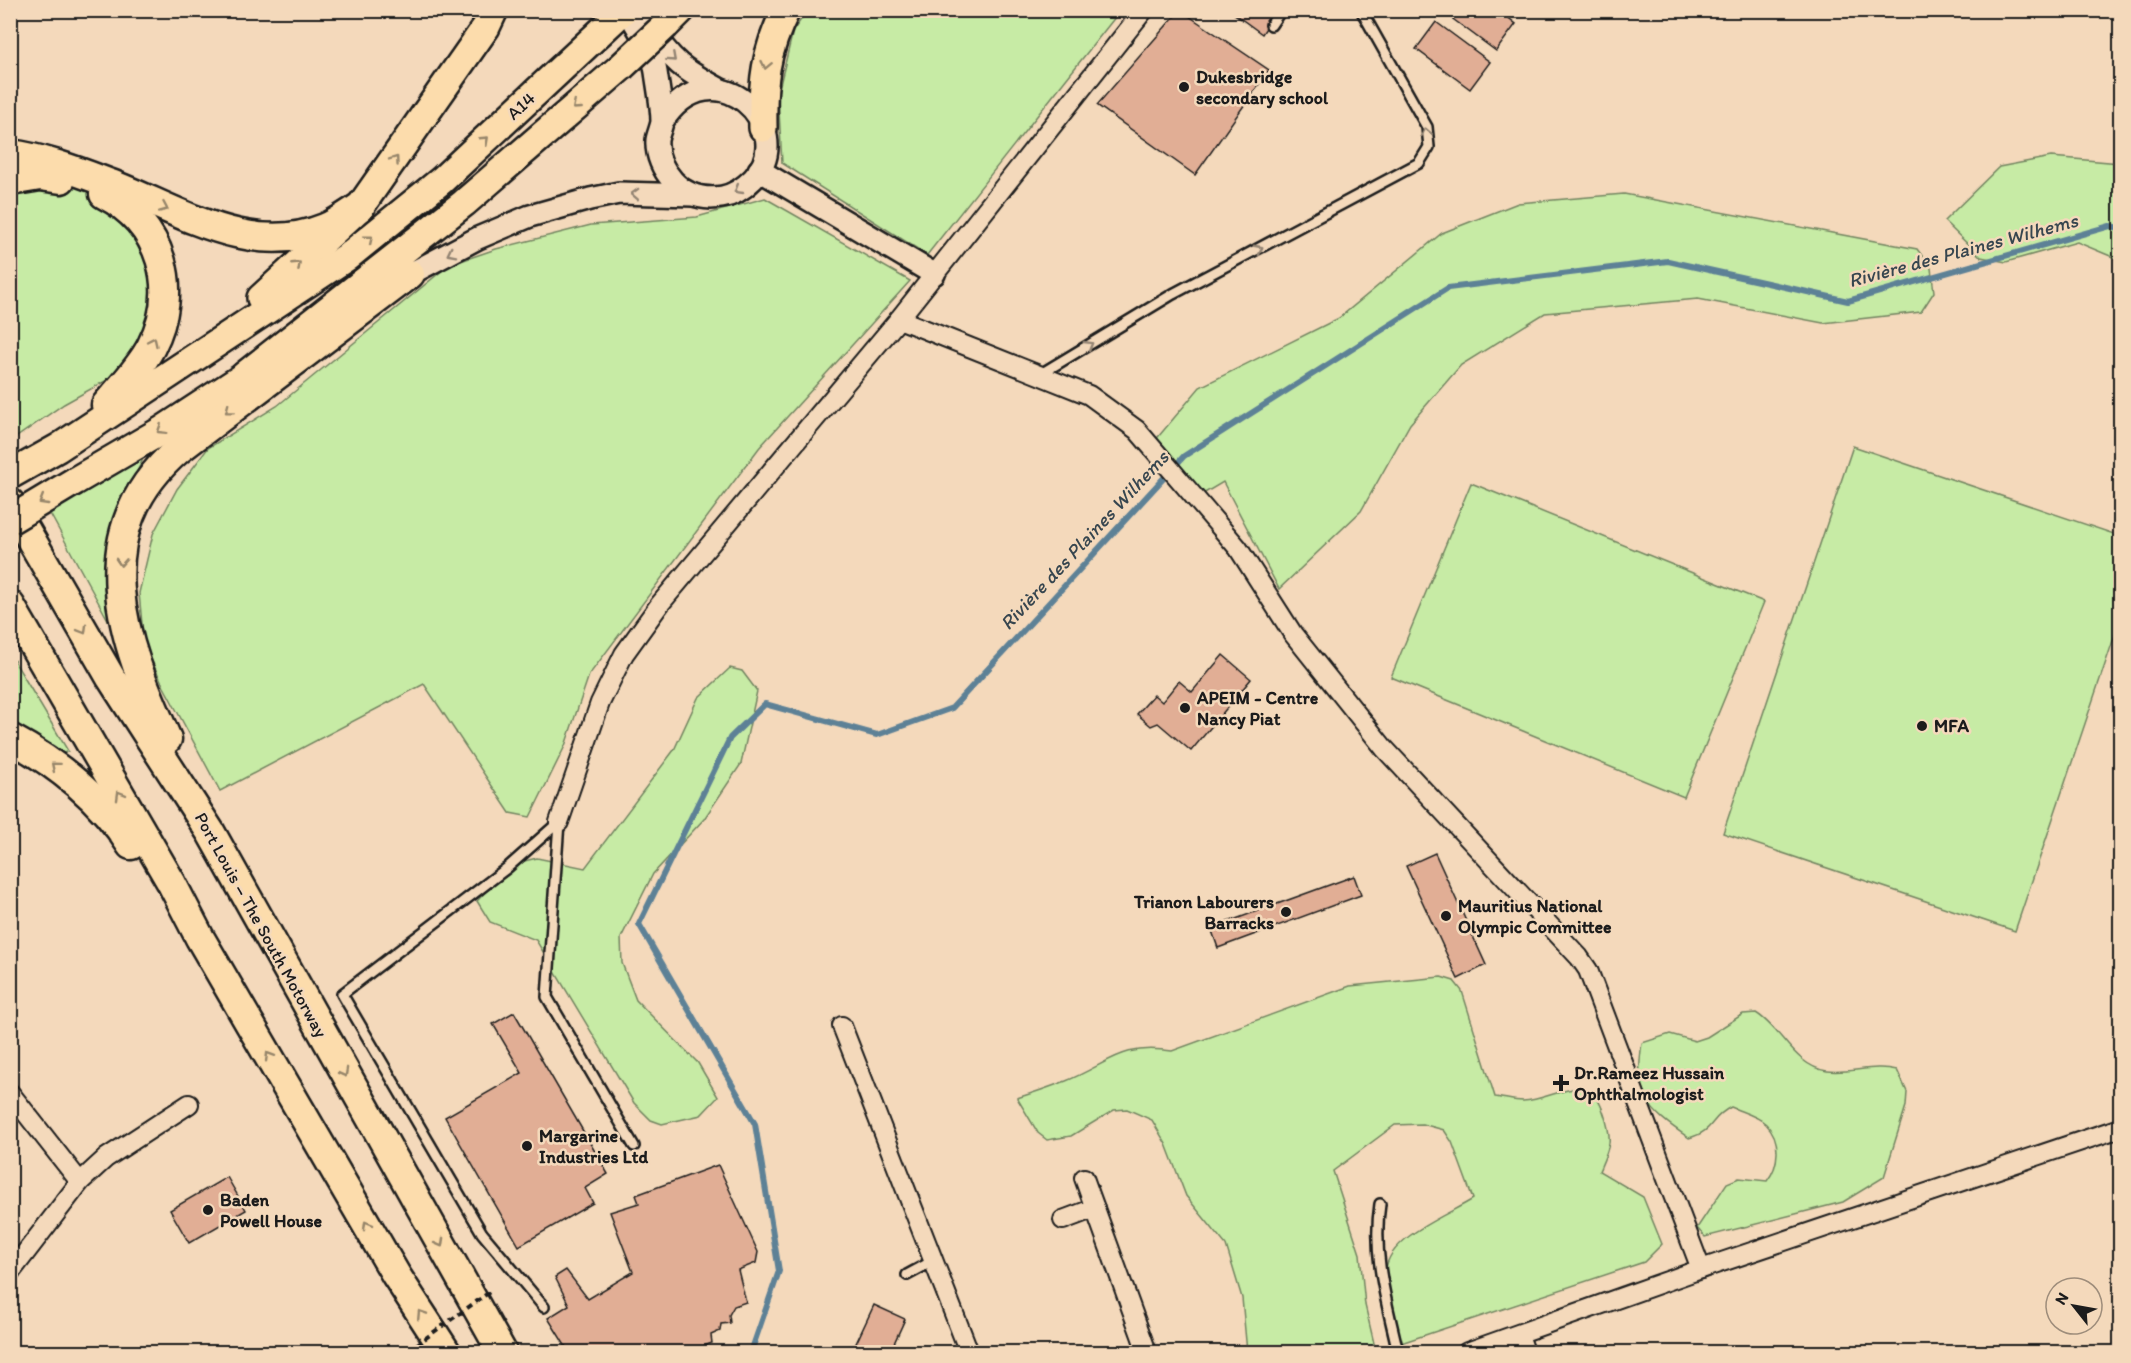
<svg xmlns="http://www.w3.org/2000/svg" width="2131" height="1363" viewBox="0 0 2131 1363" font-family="Itim,sans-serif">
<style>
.green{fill:#c7eba5;stroke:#728460;stroke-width:1.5}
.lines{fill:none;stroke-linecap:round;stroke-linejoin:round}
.stream{stroke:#5d8196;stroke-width:6}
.building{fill:#e1ae95;stroke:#1c1c1c;stroke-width:1.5}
.service-casing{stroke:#1c1c1c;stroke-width:14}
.minor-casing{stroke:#1c1c1c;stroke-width:22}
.tertiary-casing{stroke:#1c1c1c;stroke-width:26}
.primary-casing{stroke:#1c1c1c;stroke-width:32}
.trunk-casing{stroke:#1c1c1c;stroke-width:33}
.path{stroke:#1c1c1c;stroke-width:4;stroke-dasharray:6 4.5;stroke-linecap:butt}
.service{stroke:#f4d9bb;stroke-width:9}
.minor{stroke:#f4d9bb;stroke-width:18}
.tertiary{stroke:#f4d9bb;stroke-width:21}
.primary{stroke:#fcdcac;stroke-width:27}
.trunk{stroke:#fcdcac;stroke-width:28}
.primary-bridge-casing{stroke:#1c1c1c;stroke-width:32;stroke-linecap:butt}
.path-bridge{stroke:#1c1c1c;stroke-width:4;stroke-dasharray:6 4.5;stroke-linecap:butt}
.primary-bridge{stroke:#fcdcac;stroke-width:27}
.oneway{stroke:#938473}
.oneway2{stroke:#97866b}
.poi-dot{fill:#1c1c1c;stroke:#f4d9bb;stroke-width:2}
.labels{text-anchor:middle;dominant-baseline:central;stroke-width:5;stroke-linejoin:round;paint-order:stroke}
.poi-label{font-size:18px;font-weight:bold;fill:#1c1c1c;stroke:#f4d9bb;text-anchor:start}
.street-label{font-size:18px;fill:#1c1c1c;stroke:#f4d9bb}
.water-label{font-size:20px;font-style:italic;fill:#37464f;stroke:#f4d9bb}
</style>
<rect width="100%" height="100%" fill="#f4d9bb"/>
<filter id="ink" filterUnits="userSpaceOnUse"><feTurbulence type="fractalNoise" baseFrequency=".0167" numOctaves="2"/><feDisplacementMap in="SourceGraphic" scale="12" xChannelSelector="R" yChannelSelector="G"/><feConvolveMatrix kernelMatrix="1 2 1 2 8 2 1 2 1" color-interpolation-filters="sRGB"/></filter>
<g filter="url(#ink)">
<g class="green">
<path d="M 807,11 L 807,10 L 1120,11 L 927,255 L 782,163 L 778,93 L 793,31 Z"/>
<path d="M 2051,157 L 2120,163 L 2120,260 L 2077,242 L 2006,262 L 1981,257 L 1944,221 L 1999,167 Z"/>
<path d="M 41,185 L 77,187 L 110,201 L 153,256 L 154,324 L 116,375 L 64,404 L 11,441 L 11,194 Z"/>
<path d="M 1624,194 L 1917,249 L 1931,268 L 1934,292 L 1921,312 L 1823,323 L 1698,299 L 1545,313 L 1461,365 L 1410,424 L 1361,511 L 1279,589 L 1223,482 L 1203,494 L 1153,443 L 1200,387 L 1339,318 L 1442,233 L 1518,203 Z"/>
<path d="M 765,198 L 910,281 L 759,448 L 589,675 L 565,746 L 530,817 L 510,813 L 424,684 L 220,791 L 164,687 L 144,644 L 139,593 L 153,534 L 177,489 L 208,448 L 277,406 L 449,265 L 496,249 L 591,225 L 697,217 Z"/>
<path d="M 147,437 L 142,461 L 118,512 L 120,642 L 47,508 Z"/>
<path d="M 1853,446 L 2120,536 L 2120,620 L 2015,931 L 1723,833 Z"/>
<path d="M 1471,483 L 1764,602 L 1684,797 L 1391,677 Z"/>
<path d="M 10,654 L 68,751 L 58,756 L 11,725 Z"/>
<path d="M 730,668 L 742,671 L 757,691 L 741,764 L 704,819 L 653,874 L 621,938 L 622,963 L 636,1000 L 698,1063 L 718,1097 L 701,1115 L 662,1124 L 651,1120 L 634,1103 L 536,940 L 490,922 L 477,901 L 512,864 L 537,858 L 585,868 L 674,750 L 698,698 Z"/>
<path d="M 1441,977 L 1454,981 L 1462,991 L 1495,1097 C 1504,1098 1514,1101 1523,1101 C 1555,1100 1590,1067 1604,1114 C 1613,1141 1610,1146 1599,1171 L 1643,1197 L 1662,1244 L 1644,1262 L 1401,1343 C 1397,1325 1385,1288 1386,1270 C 1388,1237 1448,1215 1473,1199 L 1452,1142 L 1444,1130 L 1422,1124 L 1395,1125 L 1333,1171 L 1360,1254 L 1365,1305 L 1376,1352 L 1247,1352 L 1242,1298 L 1226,1245 L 1186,1196 L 1166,1144 L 1152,1120 L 1127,1109 L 1114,1110 L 1071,1136 L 1047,1140 L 1038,1133 L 1017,1098 C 1033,1093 1050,1087 1066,1081 C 1110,1063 1121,1043 1172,1051 L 1350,986 Z"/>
<path d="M 1756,1013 C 1782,1029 1794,1066 1827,1071 C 1850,1074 1873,1064 1897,1070 L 1907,1092 L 1906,1106 L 1884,1177 L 1843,1202 L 1705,1237 L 1697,1228 L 1727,1183 L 1739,1178 L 1767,1181 C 1779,1166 1782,1140 1766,1124 C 1758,1116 1742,1112 1731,1107 C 1709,1118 1715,1131 1689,1138 C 1646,1109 1634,1096 1642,1043 L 1670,1034 L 1695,1041 L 1707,1037 L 1743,1014 Z"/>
</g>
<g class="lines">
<path class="stream" d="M 751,1352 L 779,1271 L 755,1124 L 639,924 L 730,738 L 765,704 L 877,735 L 952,708 L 1184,456 L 1448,288 L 1668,261 L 1848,301 L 2110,226 L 2120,228"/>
</g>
<g class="building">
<path d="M 1180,10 L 1269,70 L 1195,175 L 1097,105 Z"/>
<path d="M 1229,10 L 1278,10 L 1262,34 Z"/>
<path d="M 1499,10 L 1516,24 L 1496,51 L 1442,11 Z"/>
<path d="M 1436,22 L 1490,62 L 1470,89 L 1416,49 Z"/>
<path d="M 1223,655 L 1251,679 L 1191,751 L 1158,723 L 1151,726 L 1137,714 L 1154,695 L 1162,702 L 1179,681 L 1192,692 Z"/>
<path d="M 1435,853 L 1486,965 L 1458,979 L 1406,866 Z"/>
<path d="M 1354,876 L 1361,895 L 1218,948 L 1211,928 Z"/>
<path d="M 514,1012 L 608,1174 L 585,1188 L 593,1203 L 519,1246 L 445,1117 L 522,1073 L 493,1024 Z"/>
<path d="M 718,1165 L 758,1252 L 756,1263 L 738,1270 L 746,1302 L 734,1306 L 729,1315 L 730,1323 L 721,1324 L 720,1331 L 711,1335 L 712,1343 L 689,1352 L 569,1352 L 548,1318 L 569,1305 L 555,1277 L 566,1270 L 588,1299 L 633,1272 L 610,1212 L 639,1203 L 636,1195 Z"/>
<path d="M 227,1177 L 246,1210 L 189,1243 L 170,1210 Z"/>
<path d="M 874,1305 L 905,1319 L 890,1352 L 852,1352 Z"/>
</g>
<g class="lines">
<g class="service-casing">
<g id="service">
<path d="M 1271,25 L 1281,10"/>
<path d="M 1039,375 L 1173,294 L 1419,163 L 1429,147 L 1427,127 L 1361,10"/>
<path d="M 559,822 L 547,997 L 634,1146"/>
<path d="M 1380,1204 C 1372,1255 1387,1303 1398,1352"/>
<path d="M 907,1275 L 933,1261"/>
<path d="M 544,1307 L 482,1233 L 342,994 L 507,868 L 559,822"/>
</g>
</g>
<g class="minor-casing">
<g id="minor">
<path d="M 899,319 L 1089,395 L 1137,430 L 1238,548 L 1293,634 L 1384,748 L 1579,957 L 1588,970 L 1701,1269"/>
<path d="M 559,822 L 600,703 L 624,654 L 660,604 L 899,319 L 1144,10"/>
<path d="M 842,1026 L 969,1352"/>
<path d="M 10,1093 L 80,1182"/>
<path d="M 1084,1178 L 1147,1352"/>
<path d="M 1063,1220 L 1095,1208"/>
<path d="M 10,1273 L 80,1182 L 106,1158 L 189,1104"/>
<path d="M 1519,1335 L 1525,1352"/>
<path d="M 1467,1352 L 1701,1269 L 2120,1128"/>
</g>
</g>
<g class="tertiary-casing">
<g id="tertiary">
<path d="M 627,10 C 638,28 653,51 656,72 C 658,87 662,106 662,122 C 661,128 658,134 657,140 C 656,155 663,170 673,181 C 686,195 703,200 722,197 C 735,195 744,188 753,179 C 801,129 714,42 662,122"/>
<path d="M 649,26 C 671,62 684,70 721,90"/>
<path d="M 759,170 L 934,274"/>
<path d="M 410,274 L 478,238 L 530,216 L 590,199 L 619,193 L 693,195"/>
</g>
</g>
<g class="primary-casing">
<g id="primary">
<path d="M 666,25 L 681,10"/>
<path d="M 763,128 C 762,82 765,52 786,10"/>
<path d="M 261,298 L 360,207 L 486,27 L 494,10"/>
<path d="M 245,375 L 464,203 L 620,68"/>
<path d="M 10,475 L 58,448 L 347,257 L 442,180 L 624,10"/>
<path d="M 75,481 L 161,431 L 260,366"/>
</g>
</g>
<g class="trunk-casing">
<g id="trunk">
<path d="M 10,154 C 41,158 74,170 103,181 C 173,206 247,260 325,228 C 337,223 349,214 360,207"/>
<path d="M 10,181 L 40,176 L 61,179"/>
<path d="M 104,194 C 162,224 181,289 151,347 C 140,368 121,387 106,405"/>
<path d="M 10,503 L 111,678 L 211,833 L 502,1352"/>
<path d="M 10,605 L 171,882 L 200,938 L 396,1275 L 446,1352"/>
<path d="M 10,738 C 57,763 103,800 131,845"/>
<path d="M 167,739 C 122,640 82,532 179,449 L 410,274"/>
</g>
</g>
<path class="path" d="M 409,1352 L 412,1349 L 414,1352"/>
<use href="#service" class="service"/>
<use href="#minor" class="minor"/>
<use href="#tertiary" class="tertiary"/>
<use href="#primary" class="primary"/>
<use href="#trunk" class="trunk"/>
<g class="primary-bridge-casing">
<g id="primary-bridge">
<path d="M 620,68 L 666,25"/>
<path d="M 10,520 L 75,481"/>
</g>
</g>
<path class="path-bridge" d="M 416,1345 L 491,1291"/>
<use href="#primary-bridge" class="primary-bridge"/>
</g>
<defs><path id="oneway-chevron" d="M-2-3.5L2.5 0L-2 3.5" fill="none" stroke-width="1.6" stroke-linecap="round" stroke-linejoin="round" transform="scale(1.5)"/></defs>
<g class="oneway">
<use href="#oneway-chevron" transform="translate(672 58) rotate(42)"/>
<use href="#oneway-chevron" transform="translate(1426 132) rotate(-102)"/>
<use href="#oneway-chevron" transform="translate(738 190) rotate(149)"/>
<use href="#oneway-chevron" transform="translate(635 194) rotate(-178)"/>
<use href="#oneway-chevron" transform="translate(1259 249) rotate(-28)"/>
<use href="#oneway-chevron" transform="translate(451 253) rotate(153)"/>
<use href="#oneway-chevron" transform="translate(1089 345) rotate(-31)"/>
</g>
<g class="oneway2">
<use href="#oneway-chevron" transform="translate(766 65) rotate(102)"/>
<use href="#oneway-chevron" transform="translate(576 106) rotate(139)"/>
<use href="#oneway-chevron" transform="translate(485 140) rotate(-43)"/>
<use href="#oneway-chevron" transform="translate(395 160) rotate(-55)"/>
<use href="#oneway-chevron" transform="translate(164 208) rotate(24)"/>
<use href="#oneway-chevron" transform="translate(369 239) rotate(-39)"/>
<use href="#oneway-chevron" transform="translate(297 265) rotate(-43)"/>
<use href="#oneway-chevron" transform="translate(153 341) rotate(-65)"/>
<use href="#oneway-chevron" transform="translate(229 410) rotate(143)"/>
<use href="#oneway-chevron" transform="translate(161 430) rotate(148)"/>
<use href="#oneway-chevron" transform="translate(43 501) rotate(149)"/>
<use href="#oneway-chevron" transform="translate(121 562) rotate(93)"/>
<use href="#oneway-chevron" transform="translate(83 630) rotate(60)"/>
<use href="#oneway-chevron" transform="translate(55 766) rotate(-140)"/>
<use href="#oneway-chevron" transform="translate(120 795) rotate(-120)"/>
<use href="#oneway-chevron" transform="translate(269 1056) rotate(-121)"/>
<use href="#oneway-chevron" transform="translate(344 1073) rotate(61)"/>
<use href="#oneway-chevron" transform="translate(367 1225) rotate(-120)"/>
<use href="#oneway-chevron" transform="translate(440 1243) rotate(61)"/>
<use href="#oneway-chevron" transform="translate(421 1314) rotate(-123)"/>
</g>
</g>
<g class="poi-dot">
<circle cx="1184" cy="87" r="6"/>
<circle cx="1185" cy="708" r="6"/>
<circle cx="1922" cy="726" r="6"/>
<circle cx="1286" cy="912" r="6"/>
<circle cx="1446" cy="916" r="6"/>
<path d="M1558 1074h6v6h6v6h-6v6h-6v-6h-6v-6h6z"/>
<circle cx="527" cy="1146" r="6"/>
<circle cx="208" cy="1210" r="6"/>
</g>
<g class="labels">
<g class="poi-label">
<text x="1196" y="77">Dukesbridge<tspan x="1196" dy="21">secondary school</tspan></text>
<text x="1197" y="698">APEIM - Centre<tspan x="1197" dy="21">Nancy Piat</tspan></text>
<text x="1934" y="726">MFA</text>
<text x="1274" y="902" text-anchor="end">Trianon Labourers<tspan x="1274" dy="21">Barracks</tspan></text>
<text x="1458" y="906">Mauritius National<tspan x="1458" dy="21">Olympic Committee</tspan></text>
<text x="1574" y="1073">Dr.Rameez Hussain<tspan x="1574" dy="21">Ophthalmologist</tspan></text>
<text x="539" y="1136">Margarine<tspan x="539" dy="21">Industries Ltd</tspan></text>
<text x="220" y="1200">Baden<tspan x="220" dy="21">Powell House</tspan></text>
</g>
<g class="street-label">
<text transform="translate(521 106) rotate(-43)">A14</text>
<text transform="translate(261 925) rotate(61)">Port Louis – The South Motorway</text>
</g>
<g class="water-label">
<text transform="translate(1963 250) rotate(-15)">Rivière des Plaines Wilhems</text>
<text transform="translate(1084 540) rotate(-47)">Rivière des Plaines Wilhems</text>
</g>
</g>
<rect width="2131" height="1363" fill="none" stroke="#f4d9bb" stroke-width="36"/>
<rect x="18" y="18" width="2095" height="1327" fill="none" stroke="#1c1c1c" stroke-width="2" filter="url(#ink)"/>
<g transform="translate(2074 1306) rotate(301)"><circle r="28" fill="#f4d9bb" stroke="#9e8d7b" stroke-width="1.5"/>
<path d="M0-4.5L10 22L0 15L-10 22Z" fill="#1c1c1c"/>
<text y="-9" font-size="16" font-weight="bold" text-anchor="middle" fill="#1c1c1c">N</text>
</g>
</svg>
